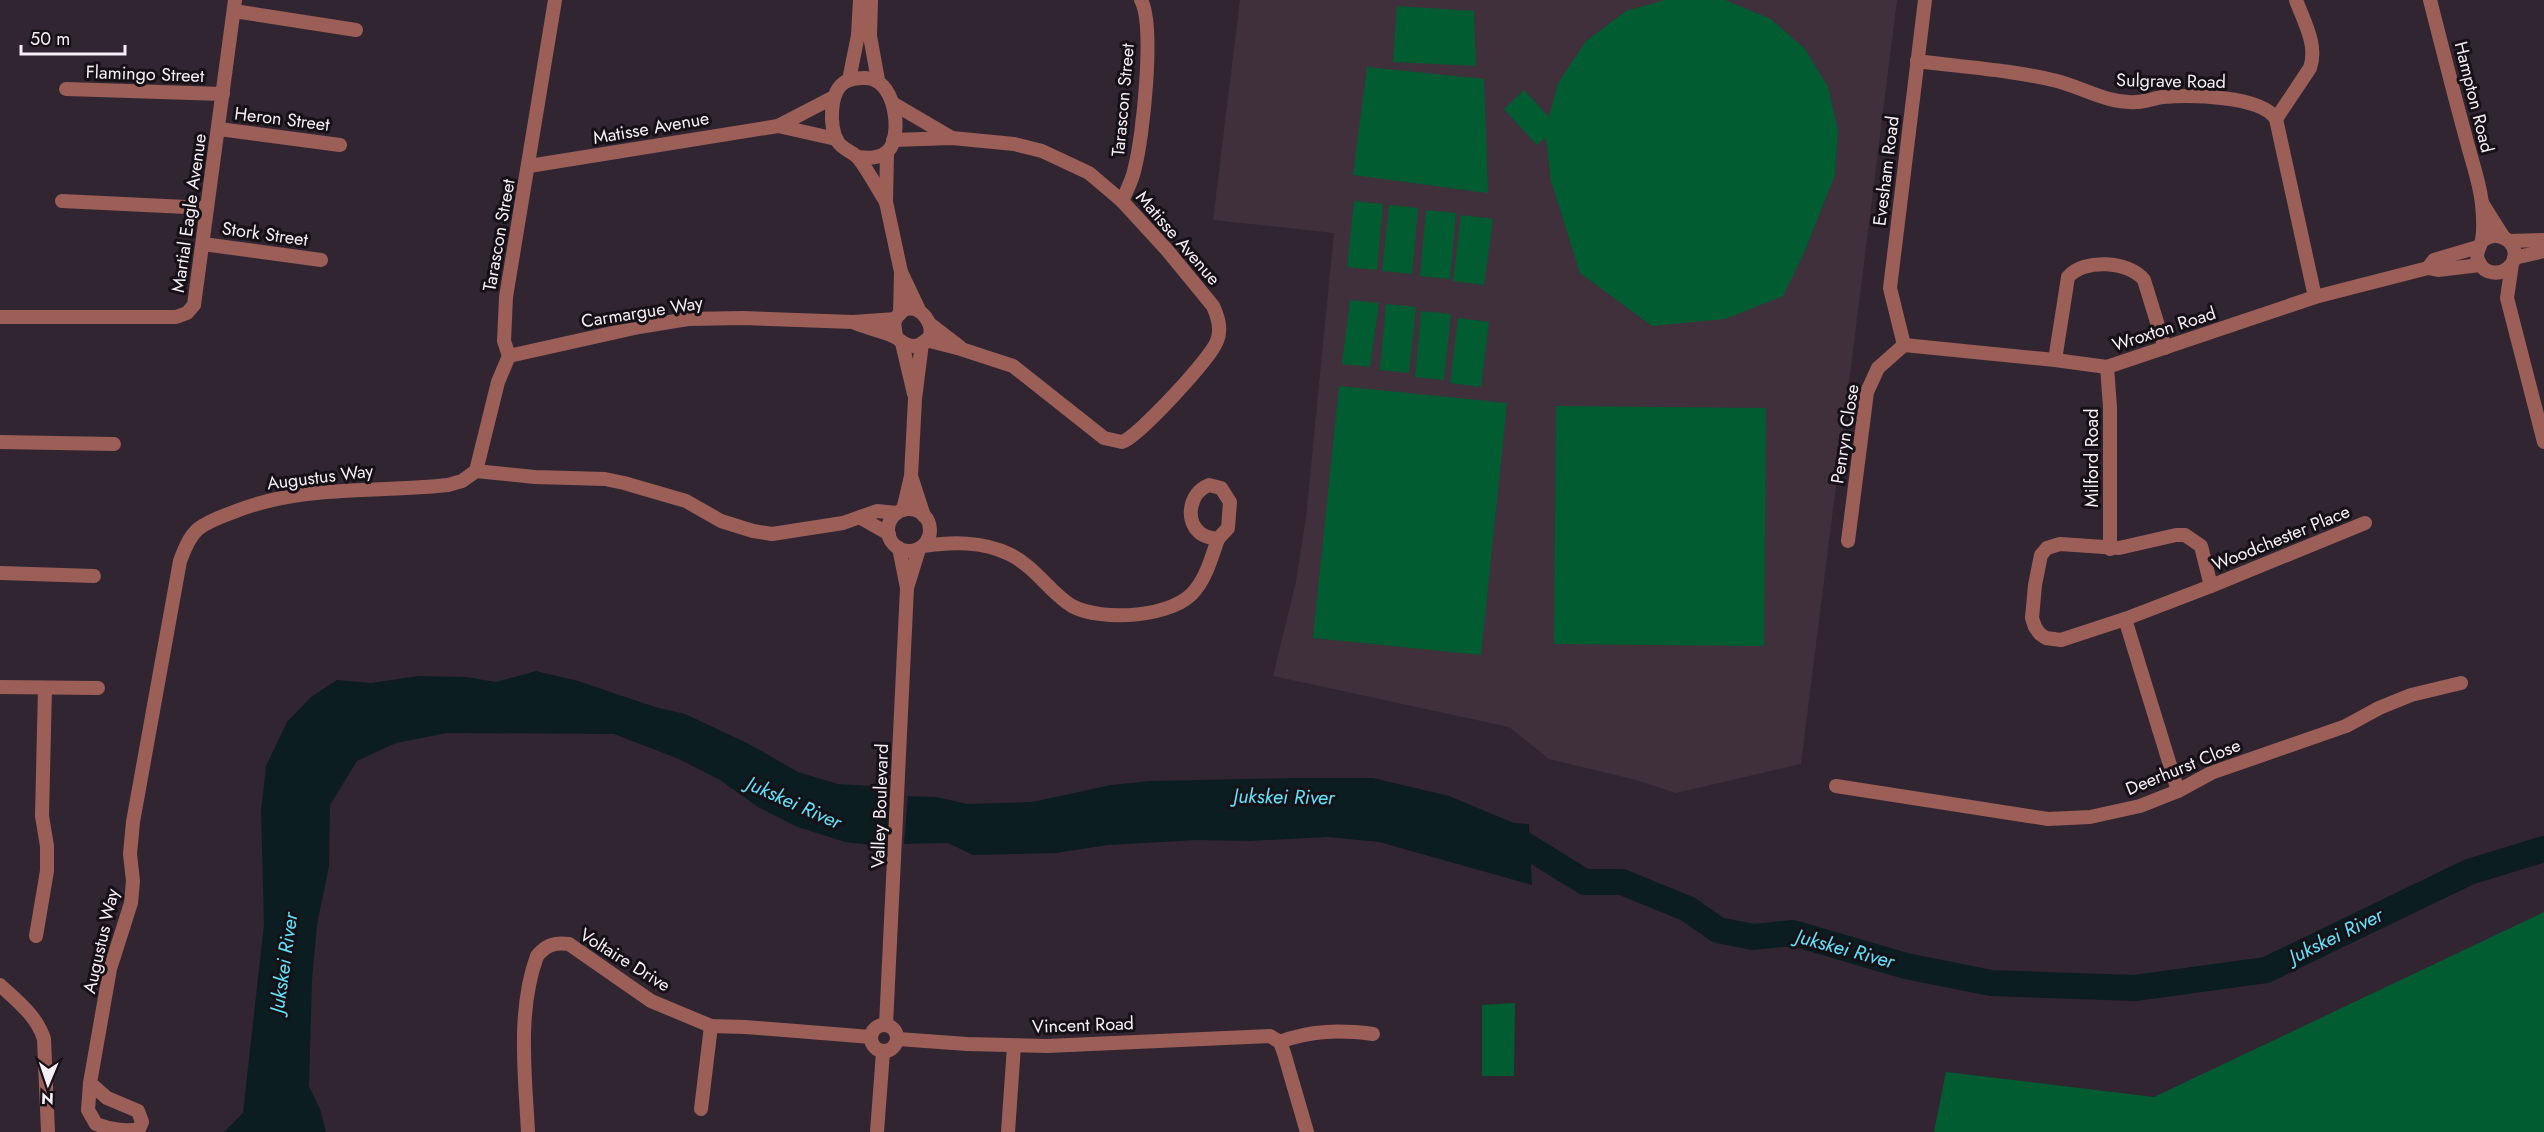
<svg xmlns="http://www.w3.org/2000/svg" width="2544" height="1132" viewBox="0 0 2544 1132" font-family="Jost,sans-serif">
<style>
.education{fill:#3f303c}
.green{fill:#015c32}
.water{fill:#0c1d21}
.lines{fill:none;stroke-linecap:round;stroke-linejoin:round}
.river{stroke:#0c1d21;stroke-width:26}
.minor{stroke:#9b5f58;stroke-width:14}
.labels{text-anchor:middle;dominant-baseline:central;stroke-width:6;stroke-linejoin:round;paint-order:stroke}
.street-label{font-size:18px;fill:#f6eef6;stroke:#161116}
.water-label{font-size:20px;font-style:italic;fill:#60e2fb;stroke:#161116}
</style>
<rect width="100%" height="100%" fill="#312531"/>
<path class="education" d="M 1240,0 L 1897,0 L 1801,764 L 1676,793 L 1636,780 L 1549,759 L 1509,727 L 1273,676 L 1296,581 L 1306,517 L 1334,233 L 1213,220 Z"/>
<g class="green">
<path d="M 1665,0 L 1725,0 L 1771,19 L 1805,49 L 1828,87 L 1838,130 L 1835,175 L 1804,253 L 1783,296 L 1725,319 L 1652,326 L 1580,273 L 1551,181 L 1546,138 L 1537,145 L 1504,109 L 1524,90 L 1549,117 L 1558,83 L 1586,41 L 1626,11 Z"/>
<path d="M 1397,6 L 1474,11 L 1476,66 L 1393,62 Z"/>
<path d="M 1367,67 L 1484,79 L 1488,193 L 1353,175 Z"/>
<path d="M 1354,201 L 1383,204 L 1377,270 L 1347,267 Z"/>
<path d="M 1389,205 L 1418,208 L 1412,274 L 1382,271 Z"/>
<path d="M 1426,210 L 1456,213 L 1450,279 L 1420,276 Z"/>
<path d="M 1461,215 L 1493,219 L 1484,285 L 1453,281 Z"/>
<path d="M 1350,300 L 1379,303 L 1370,367 L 1342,364 Z"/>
<path d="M 1386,304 L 1416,307 L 1409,373 L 1380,370 Z"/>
<path d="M 1421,311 L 1451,314 L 1444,380 L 1415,377 Z"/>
<path d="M 1458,318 L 1489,322 L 1481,387 L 1450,383 Z"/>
<path d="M 1339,386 L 1507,403 L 1481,655 L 1313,638 Z"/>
<path d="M 1556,406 L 1766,408 L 1764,646 L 1554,644 Z"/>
<path d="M 2544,912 L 2544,1132 L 1934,1132 L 1946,1072 L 2154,1097 Z"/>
<path d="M 1515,1003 L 1514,1076 L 1482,1076 L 1482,1005 Z"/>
</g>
<g class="water">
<path d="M 536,671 L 578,681 L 655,707 L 685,714 L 749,744 L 798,772 L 838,784 L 887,787 L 896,848 L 845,842 L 795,826 L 758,807 L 720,780 L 679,759 L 614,734 L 447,733 L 396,743 L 357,761 L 330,805 L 329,866 L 317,925 L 312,980 L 309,1086 L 320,1109 L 326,1132 L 224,1132 L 243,1113 L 264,924 L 261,811 L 266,766 L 287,722 L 311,697 L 337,680 L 371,683 L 418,676 L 466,677 L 496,682 Z"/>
<path d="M 1296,778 L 1373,778 L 1449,796 L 1514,823 L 1529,824 L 1532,885 L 1379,842 L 1328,837 L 1250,841 L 1197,840 L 1108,845 L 1056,853 L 973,855 L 948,843 L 904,844 L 908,796 L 936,797 L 968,804 L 1032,802 L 1111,785 L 1150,781 Z"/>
</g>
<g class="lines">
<path class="river" d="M 1499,833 L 1510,836 L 1585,882 L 1622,882 L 1688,909 L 1718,930 L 1753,937 L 1793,933 L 1906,966 L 1991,983 L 2135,988 L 2266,970 L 2469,872 L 2544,849"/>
<g class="minor">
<path d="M 871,0 L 870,36 L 878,80"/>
<path d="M 2430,0 C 2442,47 2454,95 2467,142 C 2472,162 2480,183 2482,204 C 2483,214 2484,230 2482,240 C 2480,249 2474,253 2479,262 C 2484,274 2500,276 2509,267 C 2526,250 2502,225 2482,241"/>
<path d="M 234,11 L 356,30"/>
<path d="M 1917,61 C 1963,67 2012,70 2057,81 C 2084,88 2108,104 2136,102 C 2145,102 2154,98 2163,97 C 2189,95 2261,95 2276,119 L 2315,297"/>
<path d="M 849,80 L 858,35 L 860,0"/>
<path d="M 66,89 L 223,94"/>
<path d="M 894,104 L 952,138"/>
<path d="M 2276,119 L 2310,68 C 2318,45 2304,22 2296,0"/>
<path d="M 778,126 L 836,139"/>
<path d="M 219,129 L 340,145"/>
<path d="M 893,140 L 952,138 L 1014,144 L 1042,151 L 1089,173 L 1122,201 L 1167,250 L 1213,306 C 1218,317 1222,329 1217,341 C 1211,358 1139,436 1122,442 L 1104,438 L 1013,366 L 961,349 L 926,340"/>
<path d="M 887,152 L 886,202 L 901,272 L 900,314"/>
<path d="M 857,157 C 868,158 880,159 888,151 C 903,136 896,75 863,78 C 857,78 850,79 845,82 C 829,92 829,127 838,142 C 843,150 854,152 859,159 C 869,172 877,188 886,202"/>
<path d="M 529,166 L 778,126 L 834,97"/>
<path d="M 62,201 L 207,208"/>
<path d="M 1122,201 C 1127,190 1133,179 1135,167 C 1143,136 1155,26 1141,0"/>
<path d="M 2482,203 L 2504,238"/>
<path d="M 2509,241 L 2544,240"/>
<path d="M 203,244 L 321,260"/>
<path d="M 2514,258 L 2544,251"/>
<path d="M 2512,264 L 2507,298 L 2544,442"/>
<path d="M 2428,268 L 2434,260 L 2478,247"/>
<path d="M 901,272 L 919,310"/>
<path d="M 0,317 L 176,317 L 187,313 L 194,305 L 235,0"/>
<path d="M 855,323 C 868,329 882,330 895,337 C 901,340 905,347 915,346 C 953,340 912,283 894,322 L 896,337"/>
<path d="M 930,324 L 960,347"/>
<path d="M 902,343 L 914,394"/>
<path d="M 1904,345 L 2055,360 L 2107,367 L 2315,297 L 2428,268 L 2438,270 L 2480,265"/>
<path d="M 1904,345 L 1890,288 L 1925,0"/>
<path d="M 509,356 L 639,327 L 688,319 L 743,318 L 853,322 L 896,319"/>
<path d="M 2055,360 L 2068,277 C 2084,258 2129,261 2144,280 L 2165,348"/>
<path d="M 2107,367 L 2110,407 L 2110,549"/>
<path d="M 0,442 L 114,444"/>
<path d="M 476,471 L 498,382 L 509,356 L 504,341 L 506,297 L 555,0"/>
<path d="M 911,476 L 924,516"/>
<path d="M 1209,485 L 1221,488 L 1230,502 L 1228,528 L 1218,539 C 1211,538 1205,537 1200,533 C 1184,520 1190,492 1209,485 Z"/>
<circle cx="909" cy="530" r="21"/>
<path d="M 903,510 L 911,476 L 915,399 L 922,343"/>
<path d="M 861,518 L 889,534"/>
<path d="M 2176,535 L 2185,535 L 2201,546 L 2211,586 L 2125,619 L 2061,640 L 2046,638 L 2040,634 L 2035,627 L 2032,618 L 2035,585 L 2041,555 L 2047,548 L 2060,544 L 2119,548 Z"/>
<path d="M 1848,541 L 1867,392 L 1878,368 L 1904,345"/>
<path d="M 923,546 C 952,542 982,541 1009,554 C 1036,567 1050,593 1072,606 C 1101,622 1176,618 1196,589 C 1207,575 1212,556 1218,539"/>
<path d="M 899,548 L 907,588"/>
<path d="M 0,573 L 94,576"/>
<path d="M 2211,586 L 2365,523"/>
<path d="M 2125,619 L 2178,791"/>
<path d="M 0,687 L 98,688"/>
<path d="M 1836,786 L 2048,819 L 2090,817 L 2140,806 L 2178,791 L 2211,773 L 2346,726 L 2379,708 L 2411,695 L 2461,683"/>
<path d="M 36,936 L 47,871 L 47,846 L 42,816 L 45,688"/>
<path d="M 0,985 C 17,1001 37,1016 44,1039 L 48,1132"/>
<circle cx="884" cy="1038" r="13"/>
<path d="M 886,1025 L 907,588 L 919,549"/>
<path d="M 898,1039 L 967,1044 L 1047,1046 L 1270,1036 L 1280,1042 L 1284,1053 L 1307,1132"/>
<path d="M 1280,1042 C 1310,1030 1341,1030 1373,1034"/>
<path d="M 90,1083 L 88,1110 L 96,1124 C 109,1129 126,1132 139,1129 L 142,1122 L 138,1111 L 107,1098 L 90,1083 L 110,969 L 131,903 L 133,881 L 130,854 L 133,822 L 180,561 C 184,550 189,537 198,529 C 207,522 220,517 231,513 C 301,484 375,493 448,485 L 462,481 L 476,471 L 535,477 L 605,479 L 624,483 L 686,501 L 721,521 L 753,531 L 772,534 L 843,523 L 877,511 L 897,513"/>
<path d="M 701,1109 L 711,1026"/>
<path d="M 528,1132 C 525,1074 517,1011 537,956 C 546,945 555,942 569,944 L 651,1001 L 711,1026 L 745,1027 L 871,1037"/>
<path d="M 877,1132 L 883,1052"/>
<path d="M 1008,1132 L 1014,1046"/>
</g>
</g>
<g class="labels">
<g class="street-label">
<text transform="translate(145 74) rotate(2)">Flamingo Street</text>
<text transform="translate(2171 81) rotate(1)">Sulgrave Road</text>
<text transform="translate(2474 97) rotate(76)">Hampton Road</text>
<text transform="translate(1123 100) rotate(-85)">Tarascon Street</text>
<text transform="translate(282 119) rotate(7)">Heron Street</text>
<text transform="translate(651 128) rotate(-10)">Matisse Avenue</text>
<text transform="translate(1886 171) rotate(-83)">Evesham Road</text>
<text transform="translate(189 213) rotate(-82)">Martial Eagle Avenue</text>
<text transform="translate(265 234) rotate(8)">Stork Street</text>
<text transform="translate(499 235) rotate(-80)">Tarascon Street</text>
<text transform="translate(1178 238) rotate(49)">Matisse Avenue</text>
<text transform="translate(642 312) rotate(-9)">Carmargue Way</text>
<text transform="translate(2164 329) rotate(-18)">Wroxton Road</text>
<text transform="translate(1845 434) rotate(-81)">Penryn Close</text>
<text transform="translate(2092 458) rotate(-90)">Milford Road</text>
<text transform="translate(320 477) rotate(-7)">Augustus Way</text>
<text transform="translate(2281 538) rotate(-22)">Woodchester Place</text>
<text transform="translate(2183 767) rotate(-22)">Deerhurst Close</text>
<text transform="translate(880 806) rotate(-88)">Valley Boulevard</text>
<text transform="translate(101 941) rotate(-77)">Augustus Way</text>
<text transform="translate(625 960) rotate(32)">Voltaire Drive</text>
<text transform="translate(1083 1025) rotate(-2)">Vincent Road</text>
</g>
<g class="water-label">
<text transform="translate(1284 797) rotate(1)">Jukskei River</text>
<text transform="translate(794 803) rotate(24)">Jukskei River</text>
<text transform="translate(2336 936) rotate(-26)">Jukskei River</text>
<text transform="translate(1845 949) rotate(15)">Jukskei River</text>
<text transform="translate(284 963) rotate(-82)">Jukskei River</text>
</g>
</g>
<g transform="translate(48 1084) rotate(182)" stroke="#161116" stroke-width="4.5" paint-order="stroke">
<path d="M0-4.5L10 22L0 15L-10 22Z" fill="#f6eef6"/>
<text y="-9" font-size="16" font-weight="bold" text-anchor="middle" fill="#f6eef6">N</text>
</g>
<path d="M21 45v9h104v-9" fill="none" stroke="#f6eef6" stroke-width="3"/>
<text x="30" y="45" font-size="18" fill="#f6eef6" stroke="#161116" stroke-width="4.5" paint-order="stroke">50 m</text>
</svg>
